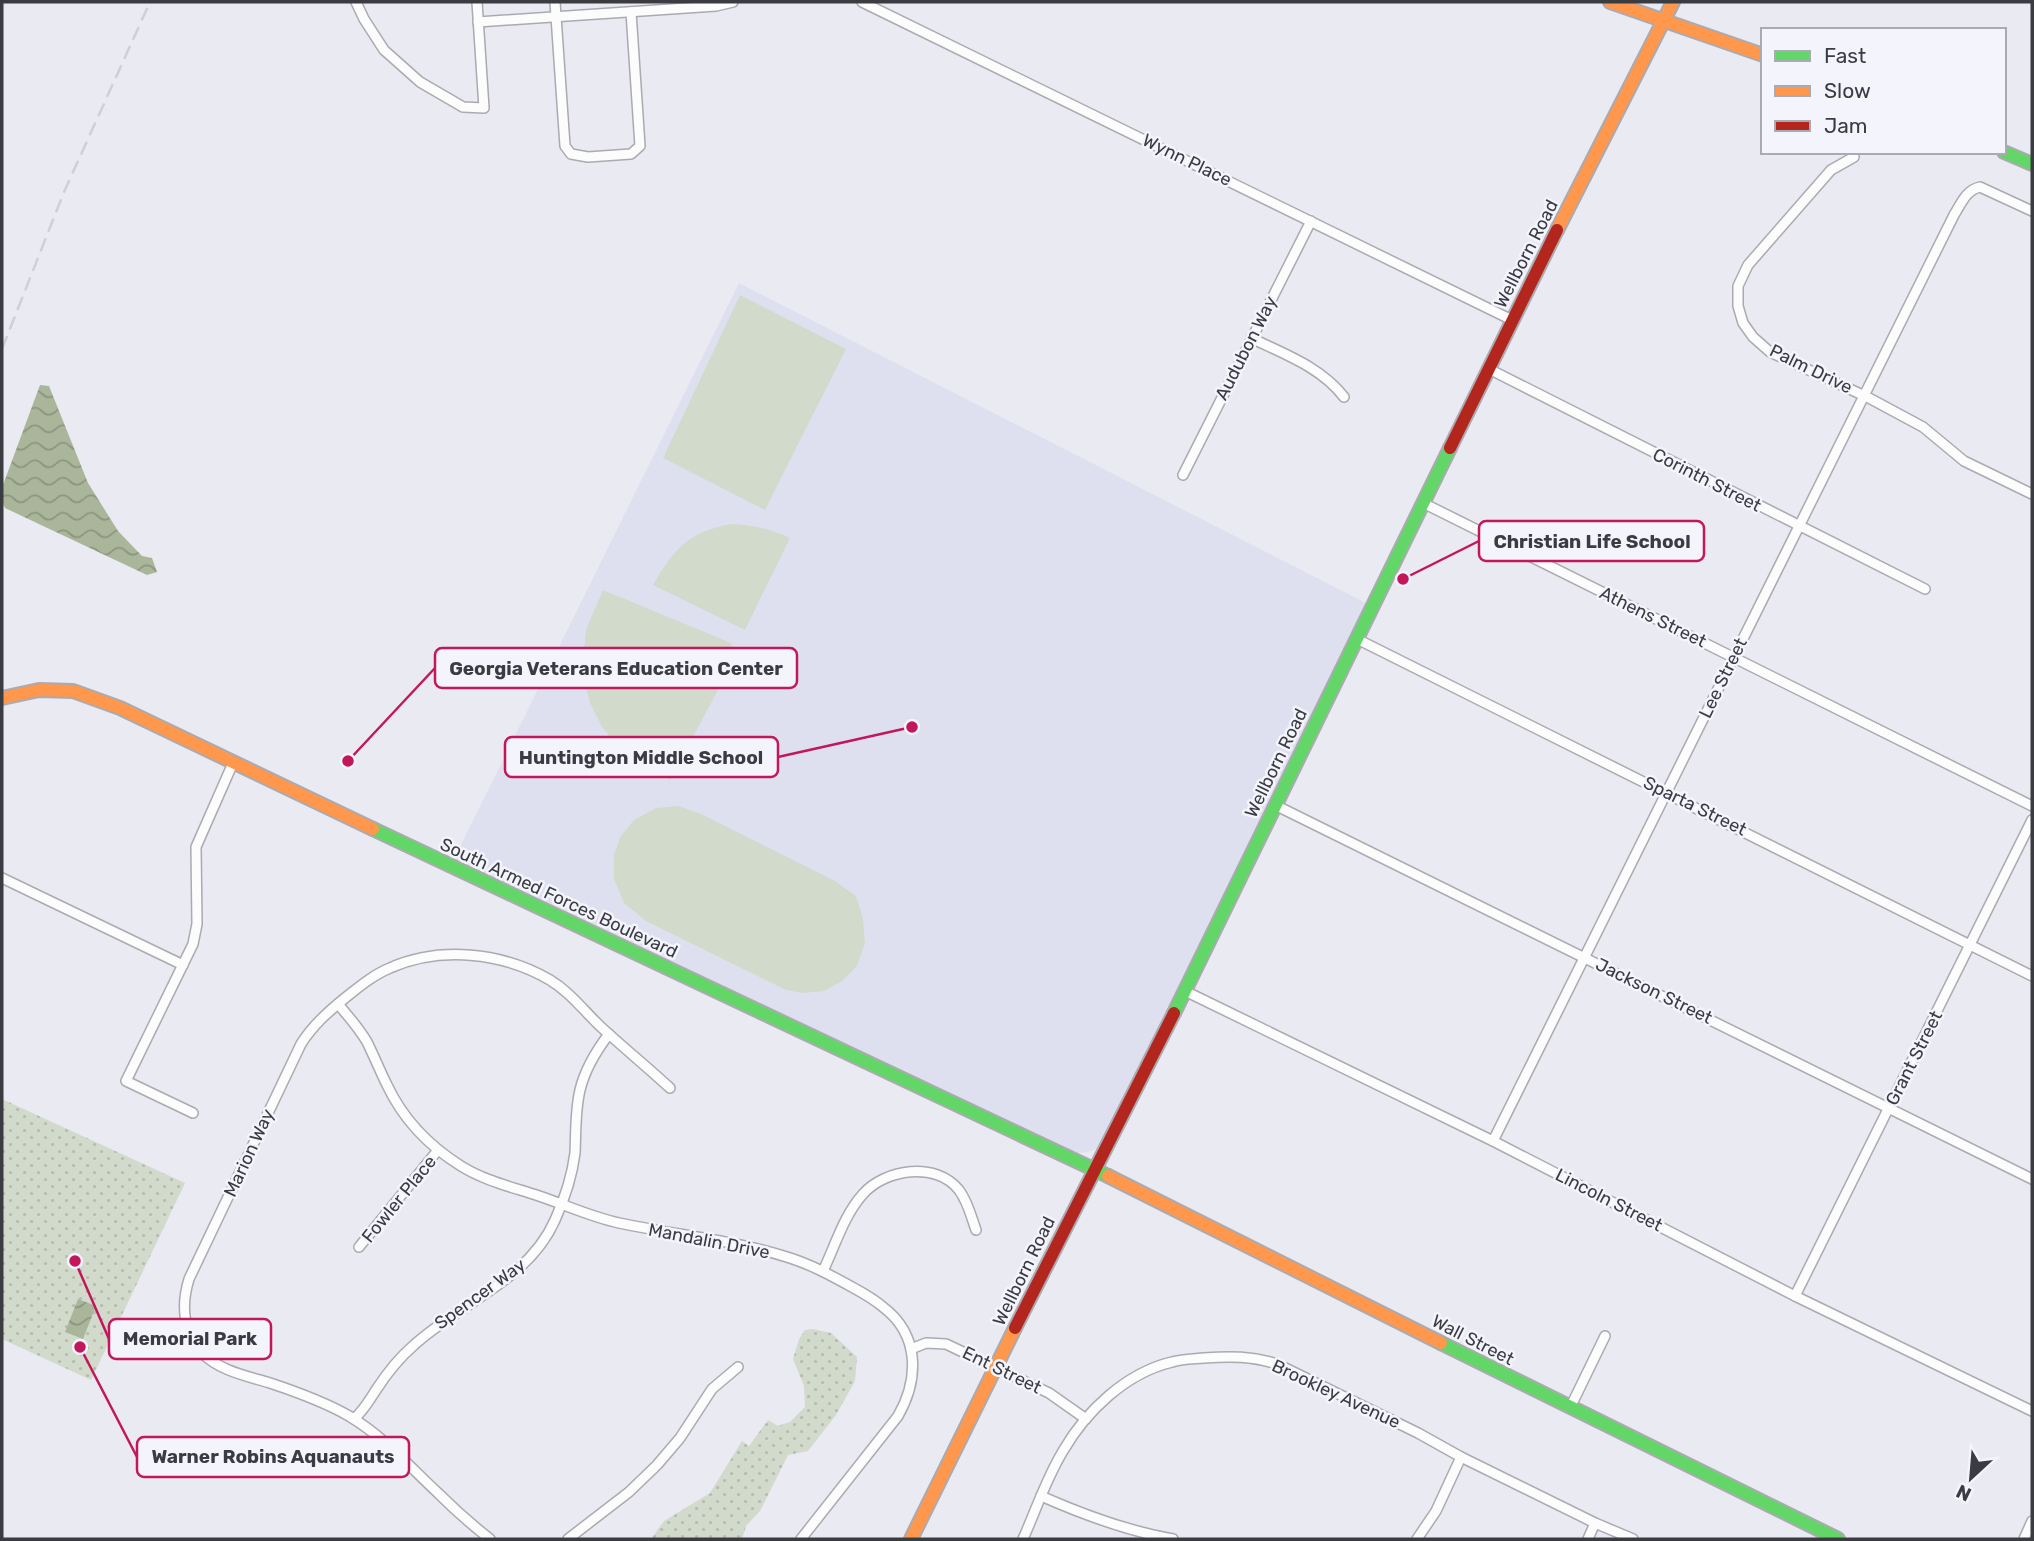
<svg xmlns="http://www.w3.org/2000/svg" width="2034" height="1541" viewBox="0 0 2034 1541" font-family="Rubik,sans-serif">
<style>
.built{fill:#dfe0ef}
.grass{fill:#d2dacc}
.park{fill:url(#park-dots)}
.water{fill:url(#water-waves)}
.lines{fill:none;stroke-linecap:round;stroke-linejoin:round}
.street-casing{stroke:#aaaab0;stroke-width:12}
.fast-casing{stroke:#aaaab0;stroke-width:16}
.slow-casing{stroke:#aaaab0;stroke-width:16}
.jam-casing{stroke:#aaaab0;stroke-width:16}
.street{stroke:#fcfcfd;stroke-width:9}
.fast{stroke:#63d668;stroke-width:12}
.slow{stroke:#ff974d;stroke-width:12}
.jam{stroke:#b3261e;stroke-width:12}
.rail{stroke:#d0d0d3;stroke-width:2.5;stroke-dasharray:14 7;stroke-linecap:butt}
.labels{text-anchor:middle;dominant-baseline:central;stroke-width:5;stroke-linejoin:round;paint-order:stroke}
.street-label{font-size:18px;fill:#3b3c41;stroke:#f4f4fd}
.leader{fill:none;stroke:#c2185b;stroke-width:2.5}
.callout-dot{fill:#c2185b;stroke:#f4f4fd;stroke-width:2.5}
.callout{fill:#f4f4fd;stroke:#c2185b;stroke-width:2.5}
.callout-label{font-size:19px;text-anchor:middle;font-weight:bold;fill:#3b3c41}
</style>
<defs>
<pattern id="park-dots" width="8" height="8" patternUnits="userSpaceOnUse" patternTransform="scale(1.75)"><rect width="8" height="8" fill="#d2dacc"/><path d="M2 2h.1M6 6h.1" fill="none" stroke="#b5bcb0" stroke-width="1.8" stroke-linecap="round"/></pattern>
<pattern id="water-waves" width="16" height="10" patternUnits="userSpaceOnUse" patternTransform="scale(1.75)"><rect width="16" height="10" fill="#aab69a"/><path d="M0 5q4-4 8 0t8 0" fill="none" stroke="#8c957f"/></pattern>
</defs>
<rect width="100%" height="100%" fill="#eaeaf2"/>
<path class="built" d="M 739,283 L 1366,603 L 1102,1146 L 1091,1151 L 1075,1154 L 454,859 Z"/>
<g class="grass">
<path d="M 740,295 L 846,349 L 765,510 L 663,458 Z"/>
<path d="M 731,524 C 753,525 771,529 790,538 L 745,630 L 653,585 C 673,549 689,532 731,524 Z"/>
<path d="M 603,590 L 731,643 L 735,658 L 670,780 L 621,750 L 602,727 L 590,703 L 586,688 L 583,660 L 586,630 Z"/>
<path d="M 679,806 L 701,814 L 835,881 L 856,896 L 863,919 L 865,943 L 857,966 L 842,981 L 824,991 L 803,993 L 786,990 L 646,921 L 624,903 L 614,879 L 614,855 L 620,837 L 634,820 L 656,808 Z"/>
</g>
<g class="park">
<path d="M 2,1099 L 185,1183 L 91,1380 L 2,1339 Z"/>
<path d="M 813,1329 L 831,1333 L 857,1357 L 855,1381 L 836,1415 L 808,1451 L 788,1455 L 760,1511 L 746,1526 L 742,1539 L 651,1539 L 664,1521 L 710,1493 L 742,1441 L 749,1446 L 768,1420 L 778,1426 L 790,1422 L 805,1407 L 804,1386 L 793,1359 L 799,1339 L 805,1330 Z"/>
</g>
<g class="water">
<path d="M 40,385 L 49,386 L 88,483 L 118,531 L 142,556 L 152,558 L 157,572 L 147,575 L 5,508 L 2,501 L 3,485 Z"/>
<path d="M 78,1299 L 96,1306 L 83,1339 L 65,1332 Z"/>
</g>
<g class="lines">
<g class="street-casing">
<g id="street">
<path d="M 356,2 L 364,19 L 384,50 L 420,82 L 463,107 L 484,108 L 477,2"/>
<path d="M 555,2 L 565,146 L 571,154 L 588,157 L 631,154 L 640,146 L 631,12"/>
<path d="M 862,2 L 1512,320"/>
<path d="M 478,22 L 716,6 L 733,2"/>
<path d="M 1854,157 L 1831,170 L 1748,265 L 1738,286 L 1738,306 L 1743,323 L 1753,337 L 1770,352 L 1869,398 L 1923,427 L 1964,461 L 2032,494"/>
<path d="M 1251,338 C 1284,354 1321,367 1344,397"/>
<path d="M 1489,369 L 1925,589"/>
<path d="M 1183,475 L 1311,221"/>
<path d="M 1423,503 L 2032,806"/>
<path d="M 1357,639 L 2032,976"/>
<path d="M 1275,805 L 2032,1179"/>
<path d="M 2,878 L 183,965"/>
<path d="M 1185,991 L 1493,1141 L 1795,1296 L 2032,1411"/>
<path d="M 338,1004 C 348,1016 359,1028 367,1042 C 374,1056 380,1071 387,1085 C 403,1119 429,1146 461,1166 C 485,1181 512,1187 539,1196 C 566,1205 591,1217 619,1223 C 676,1235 735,1240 790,1258 C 812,1265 832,1276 852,1287 C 863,1293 874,1299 883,1307 C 920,1335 919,1379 898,1416 L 801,1539"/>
<path d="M 193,1113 L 126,1081 L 193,944 L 197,924 L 196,847 L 233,763"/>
<path d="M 1493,1141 L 1954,215 C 1961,204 1966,190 1980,187 L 2032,211"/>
<path d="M 359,1247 L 438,1150"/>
<path d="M 823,1271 C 835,1246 844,1215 863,1194 C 885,1169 936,1161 959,1190 C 968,1202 971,1216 976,1230"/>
<path d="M 1795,1296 L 2032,820"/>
<path d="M 911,1349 L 926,1343 L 946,1344 L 1049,1393 L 1086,1419"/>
<path d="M 1570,1408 L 1605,1336"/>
<path d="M 354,1419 C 364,1410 369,1401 376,1390 C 387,1373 399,1358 414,1345 C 461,1302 528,1281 555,1220 C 565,1198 572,1177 575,1153 C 576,1132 575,1111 580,1090 C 585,1069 596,1051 609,1034"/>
<path d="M 1041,1496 C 1084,1515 1127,1531 1173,1539"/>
<path d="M 490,1539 C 472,1525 454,1509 438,1493 C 409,1466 383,1436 349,1416 C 325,1402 297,1392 270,1383 C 247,1376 220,1371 202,1353 C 183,1332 181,1305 189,1279 L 301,1044 C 313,1025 328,1012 345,998 C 359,987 373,975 390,968 C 440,946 502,952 550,980 C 570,992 584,1011 601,1027 C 624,1048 647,1067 670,1088"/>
<path d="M 568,1539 L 629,1492 L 657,1465 L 680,1438 L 712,1389 L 738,1367"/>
<path d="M 1023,1539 C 1036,1510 1046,1479 1063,1451 C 1086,1411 1126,1373 1172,1362 C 1182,1359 1193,1359 1204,1358 C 1230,1356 1252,1356 1277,1364 L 1418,1433 L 1461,1457 L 1595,1523 L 1633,1539"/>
<path d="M 1417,1539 L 1436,1511 L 1461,1457"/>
<path d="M 1588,1539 L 1595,1523"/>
<path d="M 2024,1539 L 2032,1521"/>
</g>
</g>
<g class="fast-casing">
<g id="fast">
<path d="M 2004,152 L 2032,164"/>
<path d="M 373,829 L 1108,1176"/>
<path d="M 1174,1013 L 1450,448"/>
<path d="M 1441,1343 L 1838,1539"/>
</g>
</g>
<g class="slow-casing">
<g id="slow">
<path d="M 1610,2 L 1763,55"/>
<path d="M 1557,230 L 1673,2"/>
<path d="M 2,698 L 39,690 L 73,691 L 120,708 L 373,829"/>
<path d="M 1108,1176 L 1441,1343"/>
<path d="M 911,1539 L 1015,1328"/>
</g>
</g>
<g class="jam-casing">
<g id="jam">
<path d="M 1450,448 L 1557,230"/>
<path d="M 1015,1328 L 1174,1013"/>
</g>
</g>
<use href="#street" class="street"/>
<use href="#fast" class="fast"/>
<use href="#slow" class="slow"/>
<use href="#jam" class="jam"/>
<path class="rail" d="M 2,349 L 64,192 L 150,2"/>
</g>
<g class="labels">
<g class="street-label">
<text transform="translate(1187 160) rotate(26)">Wynn Place</text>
<text transform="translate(1526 254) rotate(-63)">Wellborn Road</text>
<text transform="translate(1246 348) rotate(-63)">Audubon Way</text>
<text transform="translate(1811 369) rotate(26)">Palm Drive</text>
<text transform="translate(1707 480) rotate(27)">Corinth Street</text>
<text transform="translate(1653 617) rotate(26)">Athens Street</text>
<text transform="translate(1723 678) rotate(-64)">Lee Street</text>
<text transform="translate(1276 763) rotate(-64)">Wellborn Road</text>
<text transform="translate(1695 806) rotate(26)">Sparta Street</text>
<text transform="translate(559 898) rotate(25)">South Armed Forces Boulevard</text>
<text transform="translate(1654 991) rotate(26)">Jackson Street</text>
<text transform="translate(1914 1058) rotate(-63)">Grant Street</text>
<text transform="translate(249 1153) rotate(-65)">Marion Way</text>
<text transform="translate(399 1199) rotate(-51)">Fowler Place</text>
<text transform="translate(1609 1200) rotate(27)">Lincoln Street</text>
<text transform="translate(709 1241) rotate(11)">Mandalin Drive</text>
<text transform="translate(1024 1271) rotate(-64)">Wellborn Road</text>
<text transform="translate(480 1294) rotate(-36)">Spencer Way</text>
<text transform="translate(1473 1340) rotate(27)">Wall Street</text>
<text transform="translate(1002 1370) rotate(26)">Ent Street</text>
<text transform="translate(1336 1394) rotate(25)">Brookley Avenue</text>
</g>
</g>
<path class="leader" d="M1403 579L1479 541M348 761L435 668M912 727L778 757M75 1261L109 1339M80 1347L137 1457"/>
<g class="callout-dot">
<circle cx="1403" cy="579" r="7"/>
<circle cx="348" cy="761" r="7"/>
<circle cx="912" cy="727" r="7"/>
<circle cx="75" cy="1261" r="7"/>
<circle cx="80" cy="1347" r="7"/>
</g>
<g class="callout">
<rect x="1479" y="521" width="225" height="40" rx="7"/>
<rect x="435" y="648" width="362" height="40" rx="7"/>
<rect x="505" y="737" width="273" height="40" rx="7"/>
<rect x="109" y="1319" width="162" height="40" rx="7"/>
<rect x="137" y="1437" width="272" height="40" rx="7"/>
</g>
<g class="callout-label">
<text x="1592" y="548">Christian Life School</text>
<text x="616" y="675">Georgia Veterans Education Center</text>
<text x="641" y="764">Huntington Middle School</text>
<text x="190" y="1345">Memorial Park</text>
<text x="273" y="1463">Warner Robins Aquanauts</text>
</g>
<rect width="2034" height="1541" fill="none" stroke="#3b3c41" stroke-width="7"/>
<rect x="1761" y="28" width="245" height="126" fill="#f4f4fd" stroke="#aaaab2" stroke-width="2"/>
<rect x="1775" y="51" width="35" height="10" fill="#63d668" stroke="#aaaab2" stroke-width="2"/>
<text x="1824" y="63" font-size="21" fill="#3b3c41">Fast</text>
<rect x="1775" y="86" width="35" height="10" fill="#ff974d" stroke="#aaaab2" stroke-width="2"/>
<text x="1824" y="98" font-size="21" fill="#3b3c41">Slow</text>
<rect x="1775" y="121" width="35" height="10" fill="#b3261e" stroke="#aaaab2" stroke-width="2"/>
<text x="1824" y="133" font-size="21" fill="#3b3c41">Jam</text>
<g transform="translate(1971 1478) rotate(206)" stroke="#f4f4fd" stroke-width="5" paint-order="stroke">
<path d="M0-5L12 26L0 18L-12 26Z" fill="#3b3c41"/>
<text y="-10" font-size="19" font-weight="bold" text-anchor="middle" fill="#3b3c41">N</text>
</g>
</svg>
